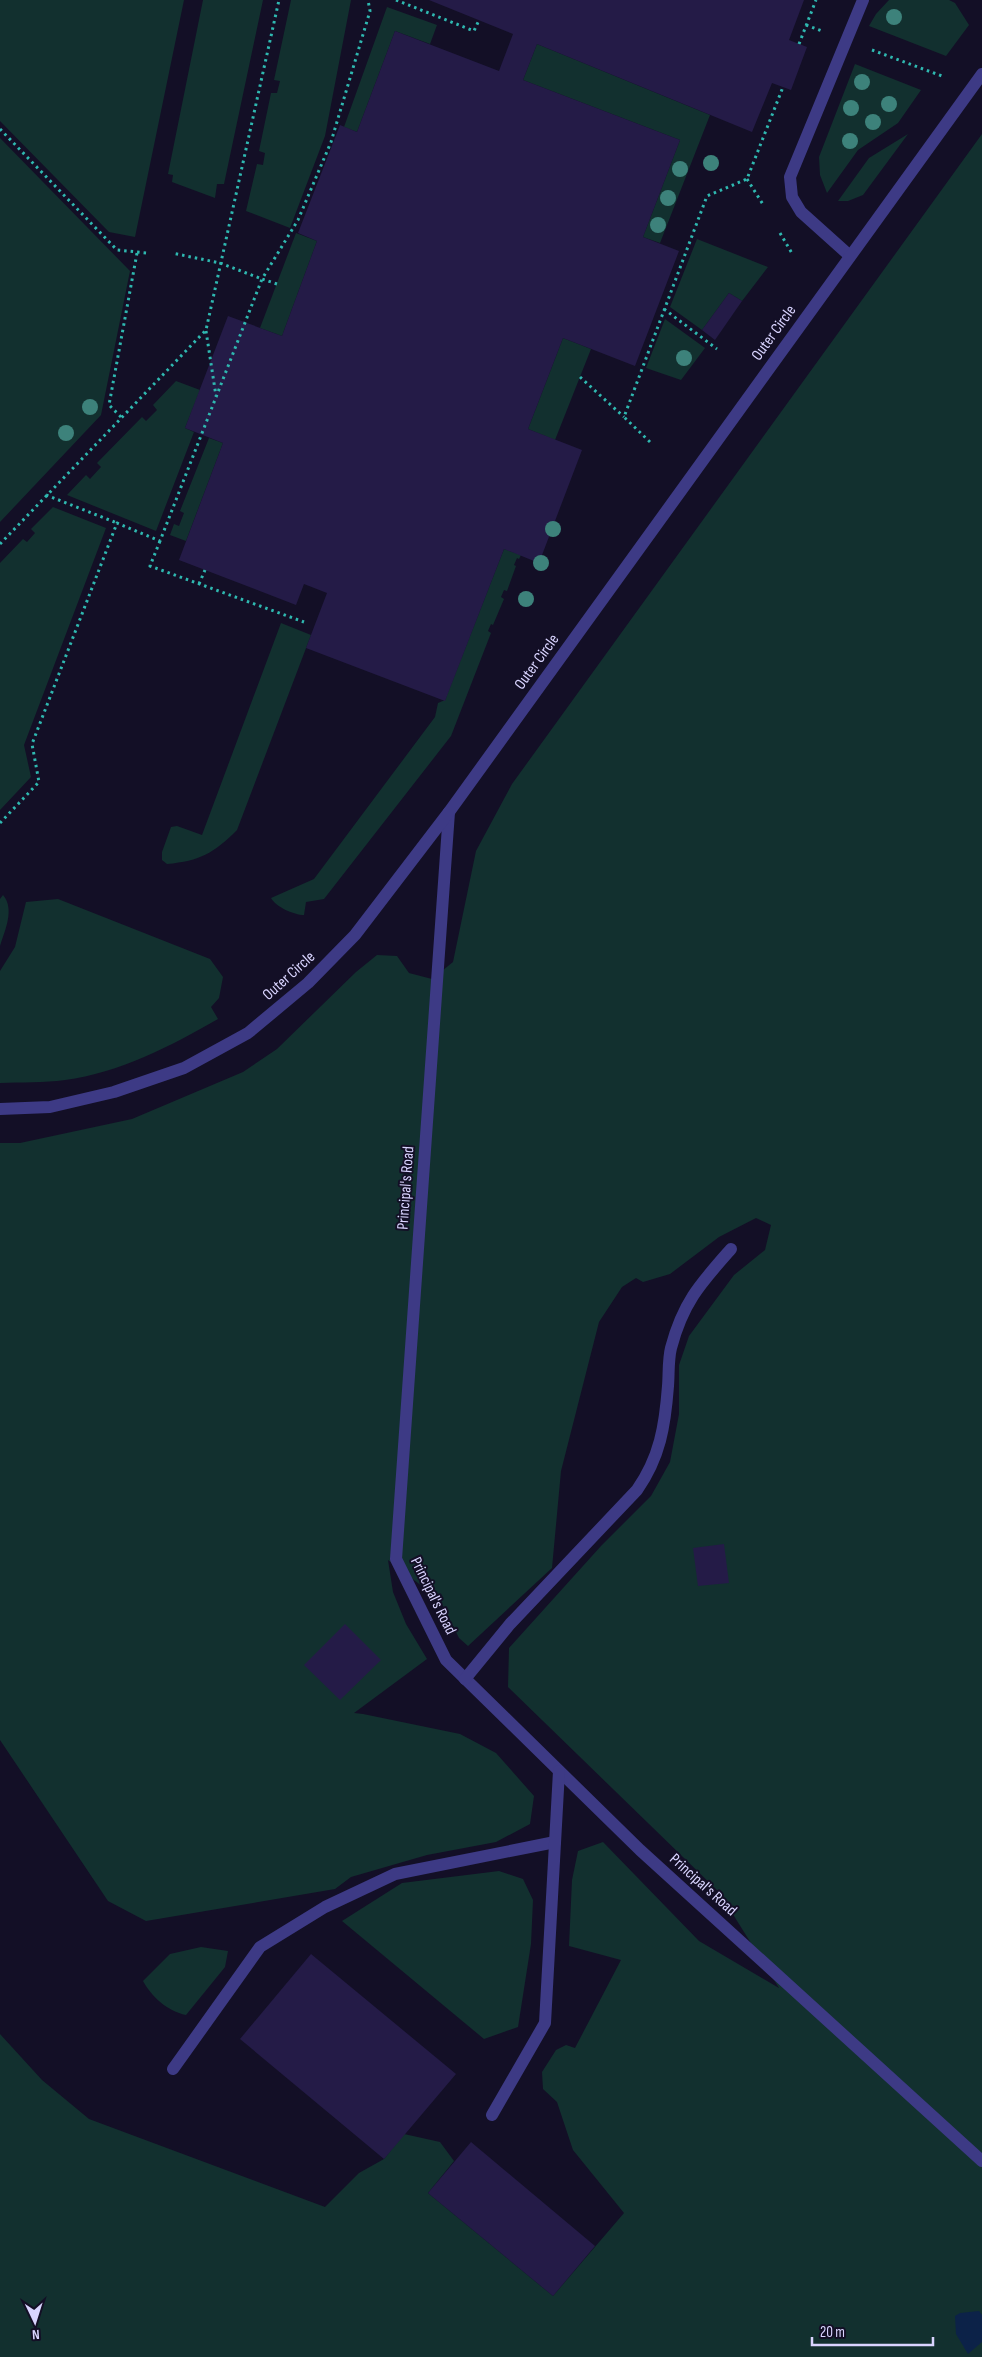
<svg xmlns="http://www.w3.org/2000/svg" width="982" height="2357" viewBox="0 0 982 2357" font-family="'Sofia Sans Condensed',sans-serif">
<style>
.green{fill:#12302f}
.water{fill:#0c2248}
.building{fill:#241b47}
.lines{fill:none;stroke-linecap:round;stroke-linejoin:round}
.path{stroke:#2fb8b0;stroke-width:3;stroke-dasharray:2.5 4;stroke-linecap:butt}
.lane{stroke:#3d3a85;stroke-width:12}
.street{stroke:#3d3a85;stroke-width:12}
.tree{fill:#3d827b}
.labels{text-anchor:middle;dominant-baseline:central;stroke-width:4;stroke-linejoin:round;paint-order:stroke}
.street-label{font-size:16px;fill:#d9d4ff;stroke:#130f26}
</style>
<rect width="100%" height="100%" fill="#130f26"/>
<g class="green">
<path d="M 0,0 L 184,0 L 135,237 L 109,232 L 0,121 Z"/>
<path d="M 203,0 L 263,0 L 224,184 L 217,184 L 215,198 L 172,182 L 173,175 L 168,174 Z"/>
<path d="M 291,0 L 351,0 L 325,136 L 290,228 L 246,211 L 257,164 L 263,165 L 265,153 L 259,151 L 271,93 L 277,93 L 280,81 L 274,80 Z"/>
<path d="M 889,0 L 949,0 L 955,3 L 969,25 L 946,56 L 869,26 L 876,14 Z"/>
<path d="M 387,7 L 437,25 L 430,44 L 395,31 L 357,132 L 344,127 Z"/>
<path d="M 537,44 L 710,115 L 660,243 L 643,237 L 680,140 L 523,80 Z"/>
<path d="M 855,64 L 921,90 L 898,123 L 858,150 L 827,193 L 820,175 L 819,157 Z"/>
<path d="M 908,134 L 863,195 L 848,201 L 838,201 L 869,158 Z"/>
<path d="M 982,134 L 982,2357 L 0,2357 L 0,2034 L 42,2080 L 89,2119 L 325,2207 L 359,2173 L 384,2159 L 404,2134 L 440,2142 L 454,2161 L 428,2193 L 553,2296 L 624,2213 L 573,2150 L 557,2102 L 543,2089 L 542,2072 L 556,2050 L 566,2045 L 575,2048 L 621,1960 L 569,1946 L 572,1880 L 578,1851 L 603,1842 L 699,1941 L 779,1988 L 719,1892 L 508,1687 L 509,1648 L 601,1546 L 651,1496 L 670,1462 L 679,1414 L 679,1365 L 689,1336 L 734,1275 L 765,1250 L 771,1225 L 756,1218 L 719,1237 L 670,1274 L 643,1282 L 636,1278 L 622,1287 L 599,1322 L 561,1471 L 552,1568 L 468,1646 L 459,1638 L 440,1600 L 388,1560 L 393,1592 L 406,1624 L 427,1659 L 354,1713 L 363,1714 L 460,1734 L 496,1753 L 534,1796 L 530,1824 L 496,1842 L 427,1855 L 351,1877 L 335,1889 L 146,1921 L 108,1901 L 0,1740 L 0,1143 L 20,1143 L 132,1119 L 243,1072 L 277,1049 L 356,972 L 377,955 L 397,956 L 409,973 L 432,979 L 453,962 L 476,851 L 512,784 Z"/>
<path d="M 0,138 L 130,271 L 101,415 L 0,522 Z"/>
<path d="M 296,233 L 317,241 L 282,336 L 260,328 Z"/>
<path d="M 697,239 L 768,267 L 742,301 L 729,293 L 702,330 L 670,307 Z"/>
<path d="M 665,319 L 705,348 L 681,380 L 646,368 Z"/>
<path d="M 563,338 L 591,349 L 555,440 L 528,429 Z"/>
<path d="M 176,381 L 200,390 L 185,428 L 194,432 L 156,531 L 67,495 L 86,475 L 90,479 L 101,467 L 97,463 L 142,417 L 146,421 L 157,410 L 153,405 Z"/>
<path d="M 209,438 L 223,443 L 186,541 L 170,535 L 174,524 L 179,526 L 184,513 L 180,511 Z"/>
<path d="M 53,507 L 106,528 L 24,745 L 31,777 L 0,810 L 0,563 L 23,539 L 27,542 L 35,533 L 31,529 Z"/>
<path d="M 504,549 L 521,555 L 519,559 L 517,558 L 514,565 L 516,566 L 507,591 L 504,590 L 501,597 L 504,599 L 493,625 L 491,624 L 488,631 L 491,633 L 451,736 L 324,899 L 306,902 L 304,915 C 294,915 276,907 271,898 L 314,879 L 435,717 L 438,703 L 445,700 Z"/>
<path d="M 281,623 L 311,635 L 237,830 C 214,853 200,861 167,864 L 162,860 L 162,852 L 171,827 L 177,826 L 202,835 Z"/>
<path d="M 3,895 C 15,909 5,930 0,946 L 0,899 Z"/>
<path d="M 58,899 L 210,959 L 223,977 L 219,998 L 211,1007 L 218,1019 C 171,1046 119,1073 65,1080 C 44,1083 21,1082 0,1083 L 0,971 L 15,947 L 26,902 Z"/>
<path d="M 499,1871 L 523,1879 L 533,1900 L 531,1944 L 518,2027 L 484,2039 L 342,1921 L 402,1883 Z"/>
<path d="M 201,1947 L 228,1951 L 225,1967 L 186,2015 C 167,2011 152,1997 143,1981 L 170,1954 Z"/>
</g>
<path class="water" d="M 979,2311 L 982,2315 L 982,2342 L 968,2354 L 956,2334 L 955,2316 L 960,2313 Z"/>
<g class="building">
<path d="M 429,0 L 804,0 L 789,40 L 807,47 L 791,90 L 772,83 L 752,132 L 537,44 L 523,80 L 680,140 L 643,237 L 679,251 L 635,366 L 563,338 L 528,429 L 582,450 L 539,563 L 504,549 L 445,701 L 306,648 L 327,593 L 304,584 L 296,605 L 179,560 L 223,443 L 185,428 L 228,316 L 282,336 L 317,241 L 298,233 L 340,125 L 357,132 L 395,31 L 499,71 L 513,34 Z"/>
<path d="M 729,293 L 742,301 L 715,340 L 702,330 Z"/>
<path d="M 724,1544 L 729,1583 L 698,1586 L 693,1548 Z"/>
<path d="M 345,1624 L 381,1660 L 340,1700 L 304,1665 Z"/>
<path d="M 311,1954 L 456,2074 L 384,2159 L 240,2039 Z"/>
<path d="M 471,2142 L 595,2246 L 553,2296 L 428,2193 Z"/>
</g>
<g class="lines">
<g class="path">
<path d="M 396,0 L 474,31 L 479,20"/>
<path d="M 806,25 L 822,31"/>
<path d="M 799,44 L 816,0"/>
<path d="M 872,50 L 942,76"/>
<path d="M 0,129 L 117,250 L 147,253"/>
<path d="M 747,179 L 764,206"/>
<path d="M 780,233 L 793,255"/>
<path d="M 277,284 L 262,279 L 298,220 L 331,142 L 370,11 L 368,0"/>
<path d="M 664,309 L 717,349"/>
<path d="M 206,331 L 216,396"/>
<path d="M 580,377 L 624,417"/>
<path d="M 121,417 L 109,405 L 137,253"/>
<path d="M 650,442 L 624,417 L 707,196 L 747,179 L 783,87"/>
<path d="M 46,495 L 117,523"/>
<path d="M 160,541 L 150,566 L 304,622"/>
<path d="M 0,544 L 206,330 L 279,0"/>
<path d="M 199,584 L 205,570"/>
<path d="M 0,823 L 39,782 L 32,744 L 117,523 L 160,541 L 262,279 L 220,263 L 172,253"/>
</g>
<g class="lane">
<path d="M 850,256 L 801,212 L 792,197 L 790,177 L 863,0"/>
<path d="M 449,812 L 396,1559 L 446,1660 L 640,1850 L 982,2161"/>
<path d="M 465,1679 L 510,1624 L 637,1490 C 660,1457 665,1426 668,1386 C 669,1374 668,1360 671,1348 C 683,1302 701,1283 731,1249"/>
<path d="M 173,2069 L 260,1947 L 325,1907 L 395,1874 L 555,1842"/>
<path d="M 492,2115 L 545,2023 L 559,1771"/>
</g>
<path class="street" d="M 0,1109 L 50,1107 L 114,1092 L 184,1068 L 248,1033 L 308,983 L 355,935 L 449,812 L 982,74"/>
</g>
<g class="tree">
<circle cx="894" cy="17" r="8"/>
<circle cx="862" cy="82" r="8"/>
<circle cx="889" cy="104" r="8"/>
<circle cx="851" cy="108" r="8"/>
<circle cx="873" cy="122" r="8"/>
<circle cx="850" cy="141" r="8"/>
<circle cx="711" cy="163" r="8"/>
<circle cx="680" cy="169" r="8"/>
<circle cx="668" cy="198" r="8"/>
<circle cx="658" cy="225" r="8"/>
<circle cx="684" cy="358" r="8"/>
<circle cx="90" cy="407" r="8"/>
<circle cx="66" cy="433" r="8"/>
<circle cx="553" cy="529" r="8"/>
<circle cx="541" cy="563" r="8"/>
<circle cx="526" cy="599" r="8"/>
</g>
<g class="labels">
<g class="street-label">
<text transform="translate(774 333) rotate(-54)">Outer Circle</text>
<text transform="translate(537 662) rotate(-54)">Outer Circle</text>
<text transform="translate(289 976) rotate(-42)">Outer Circle</text>
<text transform="translate(406 1188) rotate(-86)">Principal's Road</text>
<text transform="translate(433 1596) rotate(64)">Principal's Road</text>
<text transform="translate(703 1885) rotate(42)">Principal's Road</text>
</g>
</g>
<g transform="translate(35 2322) rotate(176)" stroke="#130f26" stroke-width="4" paint-order="stroke">
<path d="M0-4L9 19L0 12L-9 19Z" fill="#d9d4ff"/>
<text y="-8" font-size="14" font-weight="bold" text-anchor="middle" fill="#d9d4ff">N</text>
</g>
<path d="M812 2337v8h121v-8" fill="none" stroke="#d9d4ff" stroke-width="2.5"/>
<text x="820" y="2337" font-size="15" fill="#d9d4ff" stroke="#130f26" stroke-width="4" paint-order="stroke">20 m</text>
</svg>
